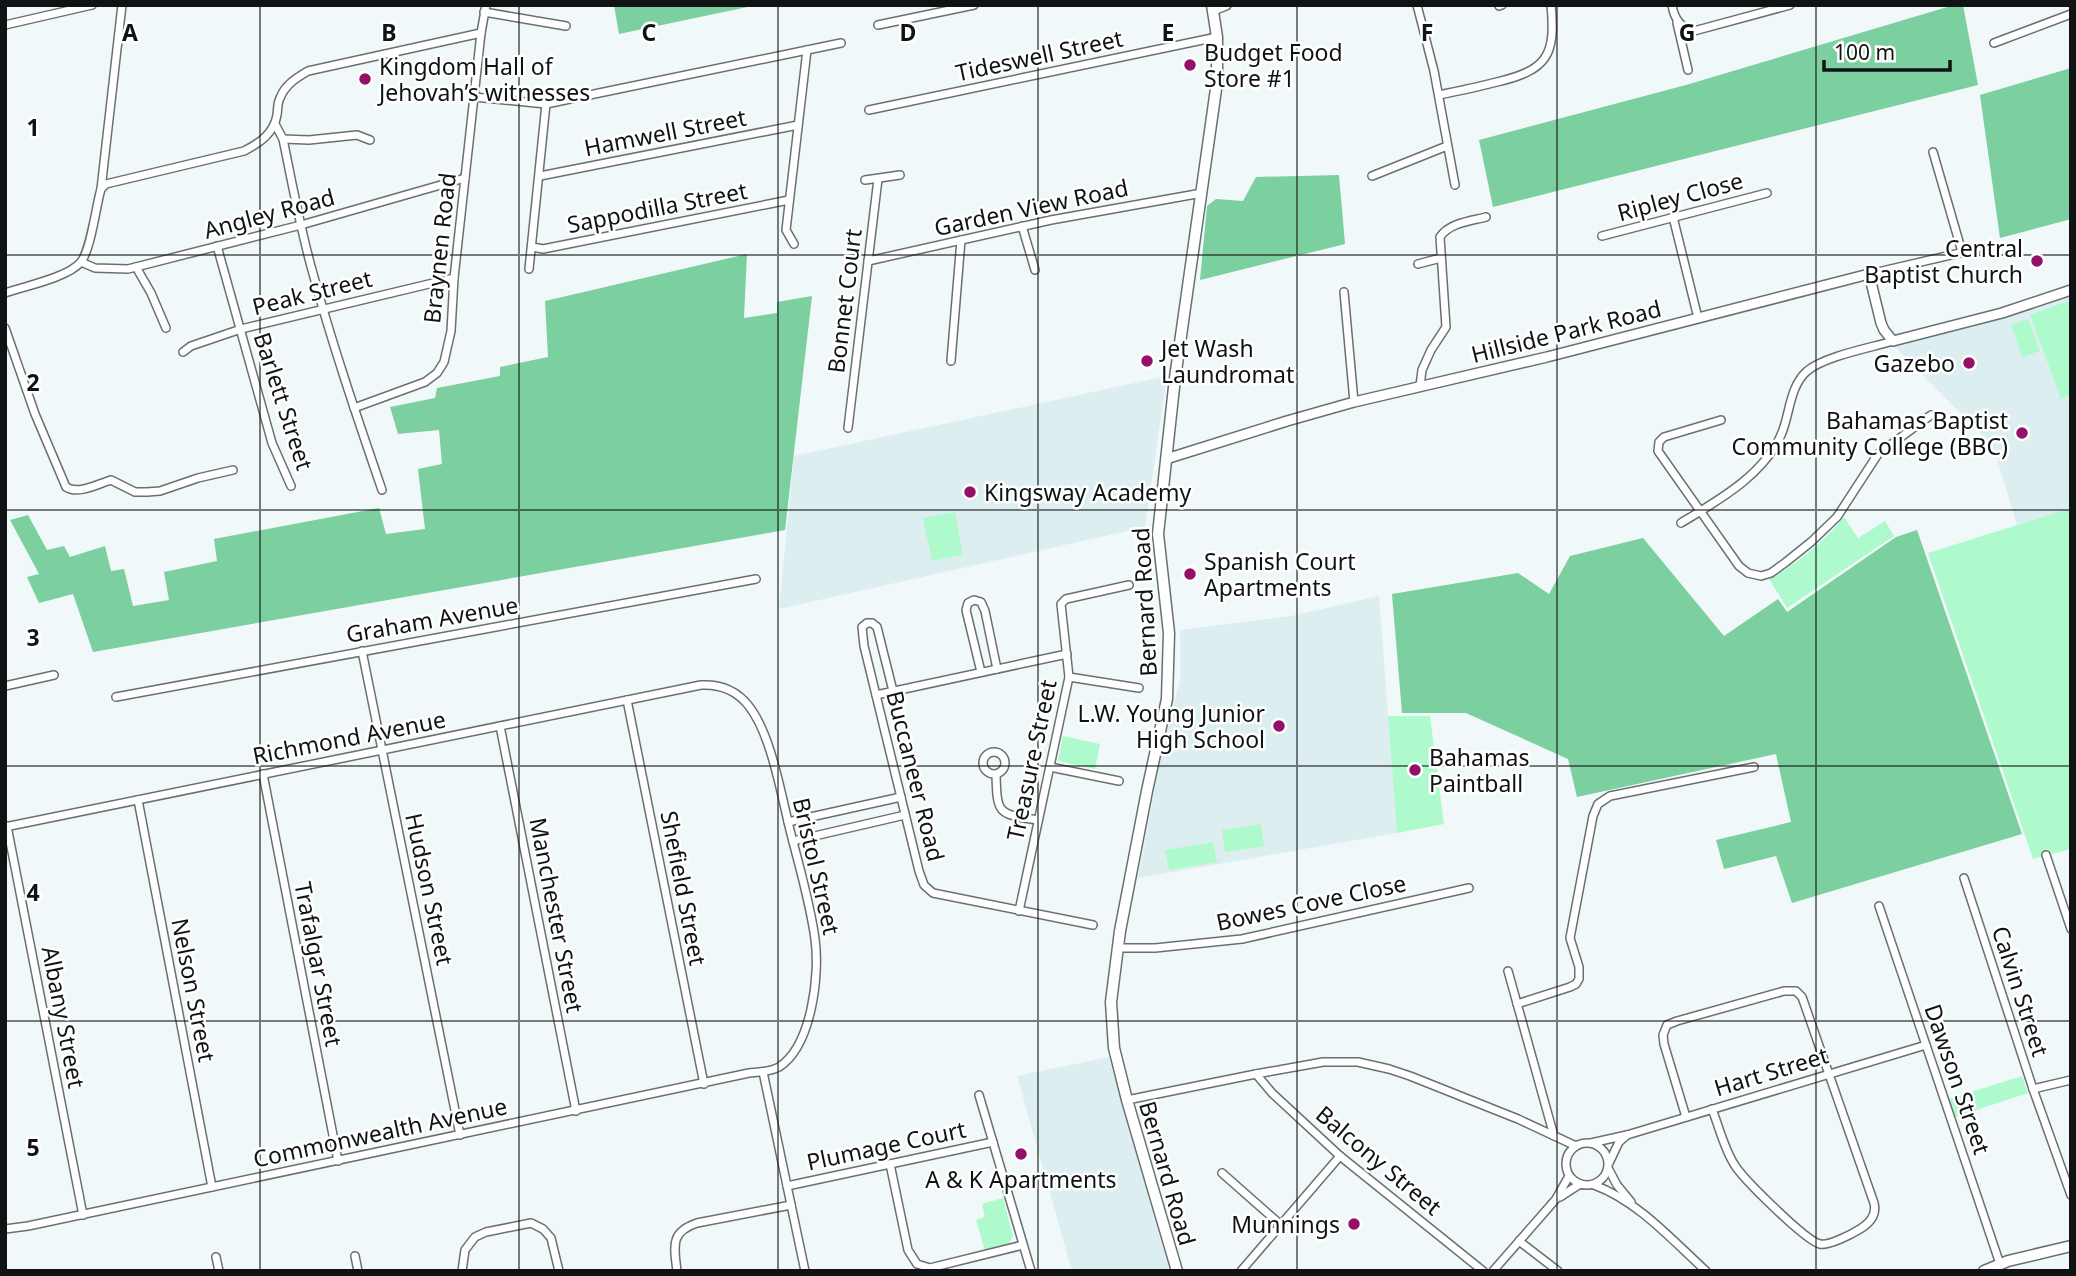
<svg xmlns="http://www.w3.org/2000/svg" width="2076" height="1276" viewBox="0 0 2076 1276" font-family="'Noto Sans',sans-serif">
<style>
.built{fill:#ddeef1}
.green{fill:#aefacc}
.forest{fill:#7ccf9f}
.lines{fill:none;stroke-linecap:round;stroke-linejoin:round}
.minor-casing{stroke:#697071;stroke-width:10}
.tertiary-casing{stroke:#697071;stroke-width:12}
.secondary-casing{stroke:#697071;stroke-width:13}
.minor{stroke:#fff;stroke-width:7}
.tertiary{stroke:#fff;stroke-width:9}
.secondary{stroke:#fff;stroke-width:10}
.grid{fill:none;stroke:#101313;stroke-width:2;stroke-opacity:0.55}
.poi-dot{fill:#951068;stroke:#fff;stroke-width:2.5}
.labels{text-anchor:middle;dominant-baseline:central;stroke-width:5;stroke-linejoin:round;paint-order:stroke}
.poi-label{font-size:23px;fill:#101313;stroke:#fff;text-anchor:start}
.street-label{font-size:23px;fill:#101313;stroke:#fff}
.grid-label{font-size:23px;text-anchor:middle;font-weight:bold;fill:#101313;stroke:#fff;stroke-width:5;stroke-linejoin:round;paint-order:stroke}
</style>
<rect width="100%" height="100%" fill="#f0f8f9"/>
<g class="built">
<path d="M 2071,294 L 2071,508 L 2017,525 L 1993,446 L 1894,346 L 2007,317 Z"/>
<path d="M 1167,376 L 1145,527 L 779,609 L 794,456 Z"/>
<path d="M 1379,596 L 1397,833 L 1138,878 L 1161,755 L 1181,676 L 1180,630 L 1291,616 Z"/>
<path d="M 1109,1057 L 1161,1242 L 1170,1271 L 1072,1271 L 1017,1076 Z"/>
</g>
<g class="green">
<path d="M 2071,300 L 2071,395 L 2061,399 L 2030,315 Z"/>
<path d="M 2028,319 L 2040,351 L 2022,357 L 2011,325 Z"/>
<path d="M 2071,508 L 2071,849 L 2033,859 L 1928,553 Z"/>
<path d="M 955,512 L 963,555 L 932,561 L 923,518 Z"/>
<path d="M 1844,517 L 1858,538 L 1885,521 L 1894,536 L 1787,608 L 1769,579 C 1797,564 1824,542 1844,517 Z"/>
<path d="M 1388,716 L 1430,716 L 1444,824 L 1397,833 Z"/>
<path d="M 1063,736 L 1100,744 L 1095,769 L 1058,761 Z"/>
<path d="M 1261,824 L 1264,846 L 1225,852 L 1222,830 Z"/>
<path d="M 1213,842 L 1217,862 L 1169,870 L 1165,850 Z"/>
<path d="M 2022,1076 L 2028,1093 L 1955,1117 L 1949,1099 Z"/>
<path d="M 1003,1198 L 1013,1236 L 1008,1245 L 985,1251 L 976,1220 L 985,1217 L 982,1204 Z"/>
</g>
<g class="forest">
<path d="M 614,5 L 757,5 L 619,34 Z"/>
<path d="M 1954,5 L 1963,5 L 1978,85 L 1493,207 L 1479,140 L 1686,85 Z"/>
<path d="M 2071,68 L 2071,219 L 2000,238 L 1980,95 Z"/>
<path d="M 1339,175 L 1345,244 L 1200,280 L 1207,206 L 1216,199 L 1243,201 L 1256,177 Z"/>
<path d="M 747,254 L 744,318 L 777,313 L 777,302 L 812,296 L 785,530 L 93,652 L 73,594 L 39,603 L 27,577 L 39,574 L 10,520 L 28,515 L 47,550 L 64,546 L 70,557 L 105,546 L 111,571 L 124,569 L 133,606 L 169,600 L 164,572 L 217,561 L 214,539 L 379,508 L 386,534 L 425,529 L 418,469 L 442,464 L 439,430 L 398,434 L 390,407 L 435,398 L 437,388 L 500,376 L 500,367 L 548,357 L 545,301 Z"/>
<path d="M 1917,530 L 2022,834 L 1792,903 L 1776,856 L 1724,869 L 1716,840 L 1791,822 L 1776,754 L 1577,797 L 1568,759 L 1466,713 L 1402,713 L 1392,594 L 1518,573 L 1549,594 L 1570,556 L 1643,538 L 1724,636 L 1778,599 L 1787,612 L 1896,537 Z"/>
</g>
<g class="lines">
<g class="minor-casing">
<g id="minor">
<path d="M 1417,5 L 1434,71 L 1455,185"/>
<path d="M 1672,5 C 1674,18 1680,28 1694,31 L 1790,5"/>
<path d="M 1499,6 L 1502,5"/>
<path d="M 484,12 L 566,26"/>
<path d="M 1677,23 L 1688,70"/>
<path d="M 5,25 L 92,5"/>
<path d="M 878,25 L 974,5"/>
<path d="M 1994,43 L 2071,14"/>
<path d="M 1439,95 C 1458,91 1478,87 1497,82 C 1547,70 1556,56 1551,5"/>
<path d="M 474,97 L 546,104 L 841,43"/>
<path d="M 869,110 L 1217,37"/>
<path d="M 275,124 L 283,139 C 292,183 300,227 312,270 C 332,344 357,417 382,490"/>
<path d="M 283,139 L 309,140 L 357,135 L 370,140"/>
<path d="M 1933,152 L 1962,252"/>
<path d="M 540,176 L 798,125"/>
<path d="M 1372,176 L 1447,146"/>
<path d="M 865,180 L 900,175"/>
<path d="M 101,189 L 122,5"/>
<path d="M 1673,217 L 1698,318"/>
<path d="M 1022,226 L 1035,270"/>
<path d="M 1602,236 L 1767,193"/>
<path d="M 794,244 L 786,230 L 807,50"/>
<path d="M 217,246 L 272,443 L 291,486"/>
<path d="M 532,247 L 543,249 L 789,200"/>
<path d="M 868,261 L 1051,220 L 1202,193"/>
<path d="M 81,262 L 95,268 L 128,269 L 301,225 L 465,178"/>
<path d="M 1418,264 L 1441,258"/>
<path d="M 136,267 L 151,293 L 166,328"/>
<path d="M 529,269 L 546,104"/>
<path d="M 1869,274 L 1977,249"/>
<path d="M 1344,292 L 1354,402"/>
<path d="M 5,293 C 25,286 67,278 81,262 C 91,249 96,206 101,189 L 106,184 L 244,151 C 260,143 274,133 277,115 C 278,109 277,104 280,98 C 285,85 296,78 308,71 L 481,33 L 486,5"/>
<path d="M 5,328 L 35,414 L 66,487 C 78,495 98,484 111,480 L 135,492 L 147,492 L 160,491 L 198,478 L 233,470"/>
<path d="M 183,352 L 191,346 L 241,329 L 454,278"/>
<path d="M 951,361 L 961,240"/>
<path d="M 1420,386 L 1422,370 L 1431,350 L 1446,327 L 1440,237 C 1449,223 1471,221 1486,217"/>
<path d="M 354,408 L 425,382 L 437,373 L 444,362 L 451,331 L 454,278 L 481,33"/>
<path d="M 1721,420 L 1664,437 L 1659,442 L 1658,451 L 1739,566 L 1748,573 L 1761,576 L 1771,573 L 1786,562 L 1811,542 L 1837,517 L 1878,454 L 1931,415"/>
<path d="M 848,428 L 878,179"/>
<path d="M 1681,523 C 1717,501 1763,476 1781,435 C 1790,415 1789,387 1807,371 C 1825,356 1870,348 1893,341"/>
<path d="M 362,651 L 460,1135"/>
<path d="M 981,672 L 966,610 L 968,603 L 974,600 L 981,602 L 985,611 L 997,669"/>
<path d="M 1069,677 L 1139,688"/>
<path d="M 5,686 L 54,675"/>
<path d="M 893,691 L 877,627 L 872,623 L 867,623 L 862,627 L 864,646 L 919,871 L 924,885 L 933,893 L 1093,925"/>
<path d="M 876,695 L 1067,654"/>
<path d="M 116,697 L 756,579"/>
<path d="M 627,700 L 704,1084"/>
<path d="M 500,726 L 576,1111"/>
<circle cx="994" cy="763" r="11"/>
<path d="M 1050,767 L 1119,781"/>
<path d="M 263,774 L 338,1161"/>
<path d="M 996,774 C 997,815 998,814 1038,820"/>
<path d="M 138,800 L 212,1187"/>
<path d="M 788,822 L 901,797"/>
<path d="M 7,826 L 83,1215"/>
<path d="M 5,827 L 701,685 C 720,684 736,690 748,705 C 771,733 781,794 790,830 C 799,866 810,902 815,939 C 820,974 812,1046 779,1067 C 770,1072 759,1072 749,1073 L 28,1226 L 5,1229"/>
<path d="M 793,841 L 905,815"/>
<path d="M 2046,855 L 2071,929"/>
<path d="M 1964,878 L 2033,1089 L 2071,1195"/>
<path d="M 1879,906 L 2000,1264"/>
<path d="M 1019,911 L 1069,677 L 1061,604 L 1066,599 L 1129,585"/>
<path d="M 1118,948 L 1155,948 L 1242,939 L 1469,888"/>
<path d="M 1508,971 L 1554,1136"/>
<path d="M 1517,1004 L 1570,987 L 1576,984 L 1579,979 L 1579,967 L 1570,938 L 1593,816 L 1598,804 L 1610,796 L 1754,767"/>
<path d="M 763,1072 L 805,1271"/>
<path d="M 1256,1074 L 1272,1093 L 1340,1156 L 1483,1271"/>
<path d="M 2033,1089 L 2071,1080"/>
<path d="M 979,1095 L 1031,1271"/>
<path d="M 1127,1100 L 1256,1074 L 1323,1062 L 1358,1062 L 1389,1069 L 1410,1076 L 1518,1119 L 1576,1146"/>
<path d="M 1686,1117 L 1664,1044 L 1663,1035 L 1667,1025 L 1677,1021 L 1784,991 L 1796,991 L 1802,997 L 1874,1203 C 1877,1215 1870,1223 1860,1229 C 1852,1234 1829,1246 1820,1244 C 1806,1241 1742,1178 1734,1164 C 1724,1148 1719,1127 1712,1109"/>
<circle cx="1587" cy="1164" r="21"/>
<path d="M 1591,1143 L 1627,1135 L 1926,1045"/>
<path d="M 1609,1163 L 1619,1142 L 1627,1135"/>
<path d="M 890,1164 L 908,1250 L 917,1264 L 930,1268 L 1023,1245"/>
<path d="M 1608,1168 L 1617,1185 L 1631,1202"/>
<path d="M 1222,1173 L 1281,1225"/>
<path d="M 1594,1185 C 1638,1201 1672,1240 1706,1271"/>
<path d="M 787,1186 L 993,1142"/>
<path d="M 1560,1197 L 1580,1184"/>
<path d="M 1519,1241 L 1558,1271"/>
<path d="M 355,1256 L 358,1271"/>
<path d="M 216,1257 L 219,1271"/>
<path d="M 462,1271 L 465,1250 L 475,1237 L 486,1232 L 531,1223 L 543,1229 L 551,1238 L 559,1271"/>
<path d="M 677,1271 C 674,1246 670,1232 697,1223 L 791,1205"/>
<path d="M 1241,1271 L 1340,1156"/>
<path d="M 1493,1271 L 1556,1199 L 1569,1176"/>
</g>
</g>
<g class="tertiary-casing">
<g id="tertiary">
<path d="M 1213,10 L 1226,5"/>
<path d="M 1166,459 L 1287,421 L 1354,402 L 1547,357 L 1869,274 L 1881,323 L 1884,330 L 1893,341 L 2002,313 L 2071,290"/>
</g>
</g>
<g class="secondary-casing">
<g id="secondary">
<path d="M 1177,1271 L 1127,1100 L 1114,1048 L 1111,1002 L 1120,931 L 1147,791 L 1167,699 L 1169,633 L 1158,534 L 1175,378 L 1217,82 L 1217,37 L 1212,5"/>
<path d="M 1984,1271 L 2008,1261 L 2071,1246"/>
</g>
</g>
<use href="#minor" class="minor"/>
<use href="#tertiary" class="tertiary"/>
<use href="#secondary" class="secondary"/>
</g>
<path class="grid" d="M 260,5 L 260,1271M 519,5 L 519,1271M 778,5 L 778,1271M 1038,5 L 1038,1271M 1297,5 L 1297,1271M 1557,5 L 1557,1271M 1816,5 L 1816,1271M 5,255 L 2071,255M 5,510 L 2071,510M 5,766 L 2071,766M 5,1021 L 2071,1021"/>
<g class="poi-dot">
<circle cx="1190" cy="65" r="7"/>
<circle cx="365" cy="79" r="7"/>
<circle cx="2037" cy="261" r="7"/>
<circle cx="1147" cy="361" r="7"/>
<circle cx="1969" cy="363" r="7"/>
<circle cx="2022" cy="433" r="7"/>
<circle cx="970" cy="492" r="7"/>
<circle cx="1190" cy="574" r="7"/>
<circle cx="1279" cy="726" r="7"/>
<circle cx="1415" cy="770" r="7"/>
<circle cx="1021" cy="1154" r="7"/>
<circle cx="1354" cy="1224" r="7"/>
</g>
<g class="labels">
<g class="poi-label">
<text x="1204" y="52">Budget Food<tspan x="1204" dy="26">Store #1</tspan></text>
<text x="379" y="66">Kingdom Hall of<tspan x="379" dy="26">Jehovah’s witnesses</tspan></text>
<text x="2023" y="248" text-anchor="end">Central<tspan x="2023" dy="26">Baptist Church</tspan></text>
<text x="1161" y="348">Jet Wash<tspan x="1161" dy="26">Laundromat</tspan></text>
<text x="1955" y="363" text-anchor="end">Gazebo</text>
<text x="2008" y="420" text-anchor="end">Bahamas Baptist<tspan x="2008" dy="26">Community College (BBC)</tspan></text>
<text x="984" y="492">Kingsway Academy</text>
<text x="1204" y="561">Spanish Court<tspan x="1204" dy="26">Apartments</tspan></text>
<text x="1265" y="713" text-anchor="end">L.W. Young Junior<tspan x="1265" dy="26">High School</tspan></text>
<text x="1429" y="757">Bahamas<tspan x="1429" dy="26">Paintball</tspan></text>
<text x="1021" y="1179" text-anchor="middle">A &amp; K Apartments</text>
<text x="1340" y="1224" text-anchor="end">Munnings</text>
</g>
<g class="street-label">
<text transform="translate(1039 55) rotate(-12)">Tideswell Street</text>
<text transform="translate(665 132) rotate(-11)">Hamwell Street</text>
<text transform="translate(1680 196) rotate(-15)">Ripley Close</text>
<text transform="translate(657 207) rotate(-11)">Sappodilla Street</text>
<text transform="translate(1031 207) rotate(-12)">Garden View Road</text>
<text transform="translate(269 213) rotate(-15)">Angley Road</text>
<text transform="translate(439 248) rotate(-84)">Braynen Road</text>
<text transform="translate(312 292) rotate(-14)">Peak Street</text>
<text transform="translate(844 301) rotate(-83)">Bonnet Court</text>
<text transform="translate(1566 331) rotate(-14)">Hillside Park Road</text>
<text transform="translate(284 401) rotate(72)">Barlett Street</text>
<text transform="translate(1144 602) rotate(-93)">Bernard Road</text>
<text transform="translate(432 619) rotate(-10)">Graham Avenue</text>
<text transform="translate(349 737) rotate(-11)">Richmond Avenue</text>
<text transform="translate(1031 760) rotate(-78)">Treasure Street</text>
<text transform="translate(916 776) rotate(76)">Buccaneer Road</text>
<text transform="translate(817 866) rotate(77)">Bristol Street</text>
<text transform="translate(684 888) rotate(79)">Shefield Street</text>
<text transform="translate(430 889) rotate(78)">Hudson Street</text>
<text transform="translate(1311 902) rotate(-12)">Bowes Cove Close</text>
<text transform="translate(557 915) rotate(79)">Manchester Street</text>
<text transform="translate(319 964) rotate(79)">Trafalgar Street</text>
<text transform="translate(194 990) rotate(79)">Nelson Street</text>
<text transform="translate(2021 991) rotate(72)">Calvin Street</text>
<text transform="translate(64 1017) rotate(79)">Albany Street</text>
<text transform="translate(1771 1071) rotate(-17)">Hart Street</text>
<text transform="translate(1958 1079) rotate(71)">Dawson Street</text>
<text transform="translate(380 1132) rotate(-12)">Commonwealth Avenue</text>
<text transform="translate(886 1145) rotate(-12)">Plumage Court</text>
<text transform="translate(1379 1160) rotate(40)">Balcony Street</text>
<text transform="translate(1168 1173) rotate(74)">Bernard Road</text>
</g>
</g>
<g class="grid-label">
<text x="130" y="41">A</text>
<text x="389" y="41">B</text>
<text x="649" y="41">C</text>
<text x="908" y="41">D</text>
<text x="1168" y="41">E</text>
<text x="1427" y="41">F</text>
<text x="1687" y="41">G</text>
<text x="33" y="136">1</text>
<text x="33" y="391">2</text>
<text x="33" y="646">3</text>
<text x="33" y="901">4</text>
<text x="33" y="1156">5</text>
</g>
<rect width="2076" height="1276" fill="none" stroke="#101313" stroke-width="14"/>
<path d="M1824 60v10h126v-10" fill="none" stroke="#101313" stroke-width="3.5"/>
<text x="1834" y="60" font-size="21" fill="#101313" stroke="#ffffff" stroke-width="5" paint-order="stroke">100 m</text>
</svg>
